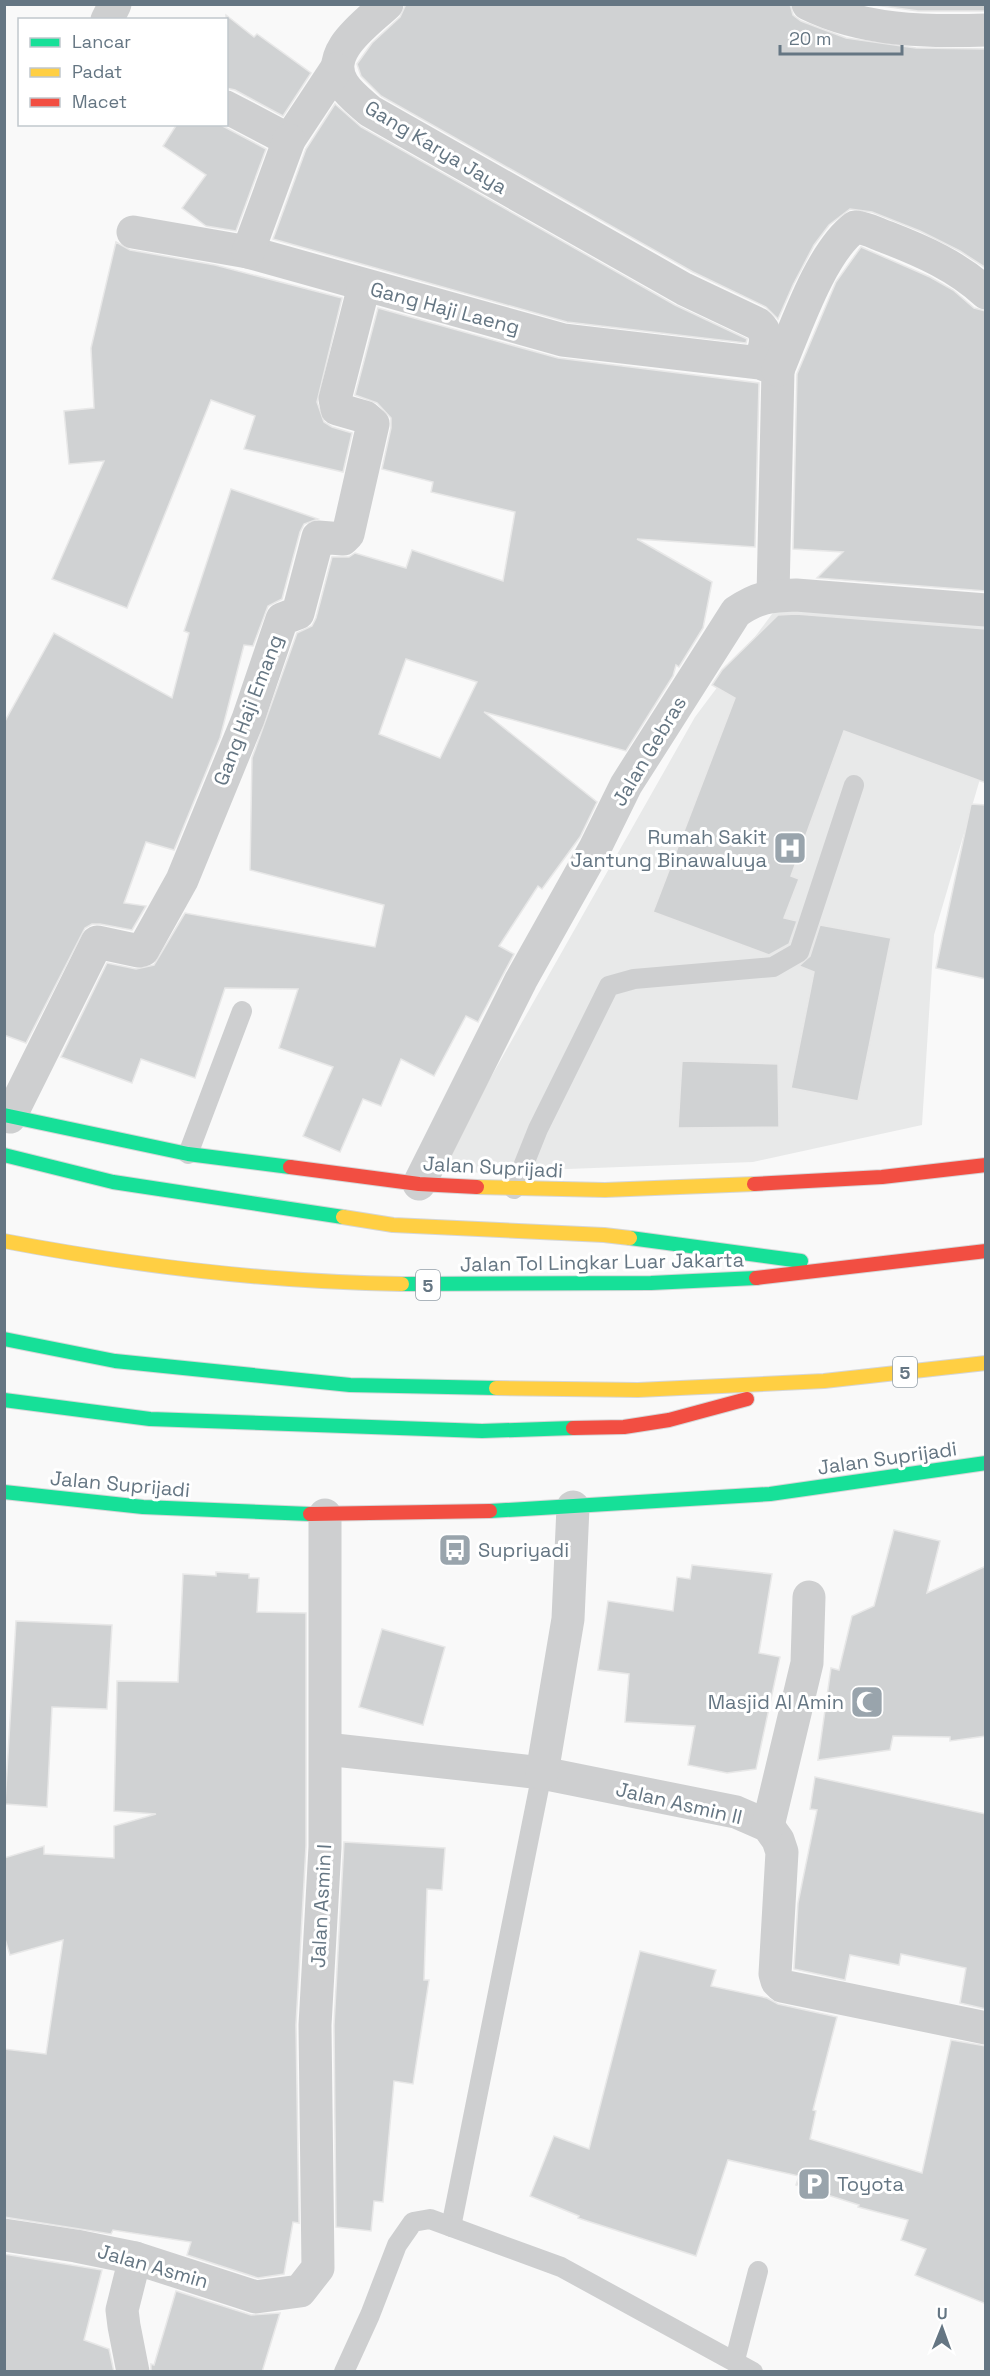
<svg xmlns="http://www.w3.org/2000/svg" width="990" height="2376" viewBox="0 0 990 2376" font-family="'Space Grotesk',sans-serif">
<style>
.built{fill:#e8e9e9}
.building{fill:#d0d2d3;stroke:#e8e8e8;stroke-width:1.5;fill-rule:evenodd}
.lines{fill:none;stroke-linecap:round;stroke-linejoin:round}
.fast-casing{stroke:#d5d6d7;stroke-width:16}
.slow-casing{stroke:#d5d6d7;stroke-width:16}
.jam-casing{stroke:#d5d6d7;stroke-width:16}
.lane{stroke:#cecfd0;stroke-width:20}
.street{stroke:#cecfd0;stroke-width:33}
.fast{stroke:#16e098;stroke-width:14}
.slow{stroke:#ffcf43;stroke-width:14}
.jam{stroke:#f24e42;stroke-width:14}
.labels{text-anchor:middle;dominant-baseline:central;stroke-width:6;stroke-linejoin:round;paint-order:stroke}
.shield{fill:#fff;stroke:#939fa8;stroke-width:1.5}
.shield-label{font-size:18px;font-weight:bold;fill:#657683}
.street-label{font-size:20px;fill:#657683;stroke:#fff}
.poi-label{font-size:20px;fill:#657683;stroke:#fff;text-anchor:end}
</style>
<rect width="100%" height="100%" fill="#f9f9f9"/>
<path class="built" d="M 778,606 L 985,617 L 985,762 L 934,935 L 922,1125 L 753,1162 L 436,1174 L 695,717 Z"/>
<g class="building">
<path d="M 406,4 L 790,4 L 793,15 L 801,21 L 846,38 L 916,48 L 986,49 L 986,268 L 960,251 L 920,231 L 872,212 L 850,209 L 829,225 L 814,245 L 793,285 L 778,319 L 766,307 L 693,272 L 381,96 L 361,76 L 357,64 L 372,43 L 400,17 Z"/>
<path d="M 868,4 L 986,4 L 986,11 L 918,11 Z"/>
<path d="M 226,15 L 254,37 L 257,34 L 311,73 L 283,116 L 235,90 L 226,88 Z"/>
<path d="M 335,104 L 361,127 L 675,305 L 747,339 L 746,343 L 567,322 L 273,239 L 306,149 Z"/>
<path d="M 177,124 L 219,124 L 266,149 L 236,231 L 206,226 L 182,208 L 206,175 L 163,146 Z"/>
<path d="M 116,242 L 130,250 L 215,265 L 342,298 L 317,402 L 324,422 L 332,427 L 352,433 L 343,472 L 244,449 L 255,416 L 211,400 L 127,608 L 52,579 L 104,461 L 69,464 L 64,411 L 94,408 L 91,348 Z"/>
<path d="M 861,247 L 930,277 L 953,290 L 974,308 L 986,311 L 986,591 L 817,578 L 843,552 L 793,549 L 797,374 L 836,282 Z"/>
<path d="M 378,308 L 558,358 L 759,383 L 755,547 L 637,539 L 712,582 L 703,628 L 679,667 L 676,665 L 673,676 L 626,751 L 484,712 L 597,802 L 580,837 L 542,889 L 538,886 L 499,946 L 514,954 L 478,1022 L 466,1016 L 434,1076 L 401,1059 L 381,1106 L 363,1099 L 340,1152 L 303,1136 L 333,1067 L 279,1048 L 298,989 L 225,988 L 195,1078 L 141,1059 L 132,1083 L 61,1057 L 107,963 L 136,969 L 154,965 L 185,913 L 375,947 L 384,905 L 250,870 L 252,758 L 297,633 L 312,626 L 316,618 L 332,557 L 349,557 L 355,553 L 406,568 L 412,550 L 503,581 L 515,512 L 431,492 L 433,482 L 382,469 L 391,428 L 391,418 L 377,403 L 355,395 ZM 406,659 L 477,682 L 440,758 L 379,734 Z"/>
<path d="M 231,489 L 318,519 L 304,524 L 300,532 L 282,599 L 268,606 L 253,646 L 244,645 L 220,738 L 174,850 L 146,842 L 124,903 L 146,906 L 132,930 L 100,924 L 92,924 L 85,928 L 26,1043 L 4,1035 L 4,723 L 54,633 L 172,698 L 189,633 L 184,631 Z"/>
<path d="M 796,614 L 986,629 L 986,783 L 844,731 L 791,876 L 799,879 L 784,918 L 797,921 L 789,944 L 769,955 L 653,912 L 735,698 L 712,685 L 722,670 L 778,615 Z"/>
<path d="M 971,804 L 986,805 L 986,979 L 936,968 Z"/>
<path d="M 820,925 L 891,938 L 858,1101 L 791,1088 L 814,972 L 799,966 L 810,956 Z"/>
<path d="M 682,1061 L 778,1064 L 779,1127 L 678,1128 Z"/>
<path d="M 894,1530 L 940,1541 L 927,1593 L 986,1566 L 986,1736 L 950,1741 L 950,1737 L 893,1736 L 890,1750 L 818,1760 L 831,1668 L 839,1670 L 852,1616 L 874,1606 Z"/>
<path d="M 692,1565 L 772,1574 L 759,1653 L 780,1657 L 756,1769 L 727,1773 L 688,1765 L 695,1726 L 625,1722 L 629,1674 L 598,1670 L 608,1601 L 673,1611 L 677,1577 L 690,1579 Z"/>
<path d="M 216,1572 L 249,1574 L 249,1578 L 259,1578 L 257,1612 L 306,1613 L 306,1846 L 296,2025 L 299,2223 L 293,2222 L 284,2274 L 258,2278 L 187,2255 L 191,2242 L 113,2230 L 111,2234 L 4,2217 L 4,2049 L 46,2054 L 63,1940 L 10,1955 L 4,1936 L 4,1858 L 44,1846 L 44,1854 L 114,1858 L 114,1826 L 156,1814 L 114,1811 L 117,1681 L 178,1682 L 183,1574 L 216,1576 Z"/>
<path d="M 16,1621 L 112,1625 L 107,1709 L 52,1707 L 47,1807 L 5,1804 Z"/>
<path d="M 382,1629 L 445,1647 L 423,1725 L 359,1707 Z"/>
<path d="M 815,1777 L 986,1814 L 986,2009 L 960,2003 L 966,1968 L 901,1954 L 899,1965 L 850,1955 L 845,1980 L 794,1969 L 798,1903 L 817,1810 L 810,1809 Z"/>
<path d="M 344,1842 L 445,1848 L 442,1890 L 427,1889 L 424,1980 L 429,1980 L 413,2084 L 394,2081 L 383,2202 L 374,2201 L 371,2231 L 336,2227 L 334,2025 Z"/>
<path d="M 640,1951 L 716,1970 L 711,1986 L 767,1998 L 778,2004 L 837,2017 L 813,2110 L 816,2111 L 810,2139 L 922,2173 L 951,2040 L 986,2046 L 986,2304 L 915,2275 L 926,2249 L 901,2240 L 908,2220 L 858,2207 L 859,2205 L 796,2185 L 799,2176 L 728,2160 L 696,2256 L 578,2218 L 579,2216 L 530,2196 L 554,2136 L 589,2149 Z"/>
<path d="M 4,2254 L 102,2270 L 84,2340 L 109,2349 L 114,2372 L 4,2372 Z"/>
<path d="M 176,2291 L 251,2315 L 280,2313 L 262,2372 L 151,2372 L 151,2364 L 154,2365 Z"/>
</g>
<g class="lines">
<g class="fast-casing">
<g id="fast">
<path d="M 4,1115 L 188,1154 L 290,1167"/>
<path d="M 4,1155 L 113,1182 L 343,1217"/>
<path d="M 630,1238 L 801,1261"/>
<path d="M 402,1284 L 651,1283 L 756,1278"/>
<path d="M 4,1339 L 115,1361 L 350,1385 L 496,1388"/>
<path d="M 4,1400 L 150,1419 L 482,1431 L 573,1428"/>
<path d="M 4,1492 L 143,1507 L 310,1514"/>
<path d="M 490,1511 L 770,1494 L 986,1463"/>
</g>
</g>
<g class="slow-casing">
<g id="slow">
<path d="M 477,1187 L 605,1190 L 754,1184"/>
<path d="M 343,1217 L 393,1225 L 604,1235 L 630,1238"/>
<path d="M 4,1241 C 135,1266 268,1282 402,1284"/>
<path d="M 496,1388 L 638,1390 L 824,1381 L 986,1363"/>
</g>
</g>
<g class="jam-casing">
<g id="jam">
<path d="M 290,1167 L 419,1184 L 477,1187"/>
<path d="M 754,1184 L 882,1177 L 986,1165"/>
<path d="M 756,1278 L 986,1251"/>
<path d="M 573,1428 L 624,1427 L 669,1420 L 747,1399"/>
<path d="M 310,1514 L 490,1511"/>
</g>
</g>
<g class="lane">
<path d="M 188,1154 L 242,1011"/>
<path d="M 514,1189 L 538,1129 L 609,986 L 634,979 L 773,967 L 799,952 L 854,785"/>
<path d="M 451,2227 L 542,1773"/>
<path d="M 735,2360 L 758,2271"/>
<path d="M 344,2372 L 370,2315 L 397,2245 L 413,2222 L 430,2219 L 561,2267 L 753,2372"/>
</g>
<g class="street">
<path d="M 387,4 C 366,24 323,52 343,84 C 349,94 361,103 370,111 L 684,289 L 758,324 C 771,335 764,349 760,363"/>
<path d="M 808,4 C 863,31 925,32 986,30"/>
<path d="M 107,20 L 115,4"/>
<path d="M 226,107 L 289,140 L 336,69"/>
<path d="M 133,232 L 248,252 L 563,340 L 760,363 L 778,370 L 773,595"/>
<path d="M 248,252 L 289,140"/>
<path d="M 778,370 C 795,330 820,253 855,227 C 867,228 875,233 886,237 C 922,251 957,266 986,293"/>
<path d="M 10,1117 L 97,942 L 139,951 L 143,950 L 182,880 L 248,719 L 282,619 L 298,613 L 318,537 L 343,539 L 348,534 L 373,424 L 365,417 L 337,409 L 335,399 L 364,286"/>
<path d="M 419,1184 L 521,980 L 595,848 L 626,785 L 736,612 C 758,597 769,596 796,595 L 986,610"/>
<path d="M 326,1749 L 542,1773 L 736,1812 L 768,1826 L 778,1840 L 782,1852 L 775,1974 L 777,1981 L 782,1986 L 986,2028"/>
<path d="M 542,1773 L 568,1619 L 573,1507"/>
<path d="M 768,1826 L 807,1663 L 809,1597"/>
<path d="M 4,2235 L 76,2246 L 135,2258 L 256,2297 L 300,2291 L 318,2268 L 315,2025 L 325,1847 L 325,1515"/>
<path d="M 133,2372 L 124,2326 L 122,2310 L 135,2258"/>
</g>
<use href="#fast" class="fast"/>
<use href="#slow" class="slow"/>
<use href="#jam" class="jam"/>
</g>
<defs>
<g id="hospital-square" transform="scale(1.725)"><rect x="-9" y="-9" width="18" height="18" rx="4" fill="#99a4ac" stroke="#fff"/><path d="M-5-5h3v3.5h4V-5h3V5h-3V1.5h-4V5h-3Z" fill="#fff"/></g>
<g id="bus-square" transform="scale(1.725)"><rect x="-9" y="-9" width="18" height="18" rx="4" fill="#99a4ac" stroke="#fff"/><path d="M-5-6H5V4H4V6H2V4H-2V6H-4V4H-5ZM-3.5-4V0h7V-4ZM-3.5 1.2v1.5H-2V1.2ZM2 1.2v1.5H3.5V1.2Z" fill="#fff"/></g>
<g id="mosque-square" transform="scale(1.725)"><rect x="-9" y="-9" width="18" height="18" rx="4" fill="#99a4ac" stroke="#fff"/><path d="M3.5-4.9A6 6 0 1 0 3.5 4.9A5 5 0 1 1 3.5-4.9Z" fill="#fff"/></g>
<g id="parking-square" transform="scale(1.725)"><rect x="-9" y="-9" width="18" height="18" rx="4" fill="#99a4ac" stroke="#fff"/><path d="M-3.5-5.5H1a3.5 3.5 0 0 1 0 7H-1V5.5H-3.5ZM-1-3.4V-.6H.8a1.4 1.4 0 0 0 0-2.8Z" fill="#fff"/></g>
</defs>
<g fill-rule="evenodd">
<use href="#hospital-square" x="790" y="848"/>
<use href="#bus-square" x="455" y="1550"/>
<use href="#mosque-square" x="867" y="1702"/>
<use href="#parking-square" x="814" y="2184"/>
</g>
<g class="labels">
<g class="shield">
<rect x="416" y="1270" width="24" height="30" rx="4.5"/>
<rect x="893" y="1357" width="24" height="30" rx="4.5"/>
</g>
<g class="shield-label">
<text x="428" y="1285">5</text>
<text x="905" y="1372">5</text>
</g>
<g class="street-label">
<text transform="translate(436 147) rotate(31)">Gang Karya Jaya</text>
<text transform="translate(445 308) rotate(15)">Gang Haji Laeng</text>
<text transform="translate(248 710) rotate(-69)">Gang Haji Emang</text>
<text transform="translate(649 751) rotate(-59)">Jalan Gebras</text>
<text transform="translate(493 1167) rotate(3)">Jalan Suprijadi</text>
<text transform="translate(602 1262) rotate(-1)">Jalan Tol Lingkar Luar Jakarta</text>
<text transform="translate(887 1458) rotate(-8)">Jalan Suprijadi</text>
<text transform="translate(120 1484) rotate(5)">Jalan Suprijadi</text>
<text transform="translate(679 1803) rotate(13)">Jalan Asmin II</text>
<text transform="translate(321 1906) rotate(-87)">Jalan Asmin I</text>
<text transform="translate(153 2266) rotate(16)">Jalan Asmin</text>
</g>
<g class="poi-label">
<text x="767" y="837">Rumah Sakit<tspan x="767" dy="23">Jantung Binawaluya</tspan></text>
<text x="478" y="1550" text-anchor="start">Supriyadi</text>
<text x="844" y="1702">Masjid Al Amin</text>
<text x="837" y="2184" text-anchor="start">Toyota</text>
</g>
</g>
<rect width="990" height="2376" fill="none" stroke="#657683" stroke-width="12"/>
<rect x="18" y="18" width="210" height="108" fill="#ffffff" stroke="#c1c8cd" stroke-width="1.5"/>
<rect x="30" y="38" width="30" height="9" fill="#16e098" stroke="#c1c8cd" stroke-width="1.5"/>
<text x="72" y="48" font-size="18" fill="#657683">Lancar</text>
<rect x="30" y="68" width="30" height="9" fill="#ffcf43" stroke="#c1c8cd" stroke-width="1.5"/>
<text x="72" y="78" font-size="18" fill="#657683">Padat</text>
<rect x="30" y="98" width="30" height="9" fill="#f24e42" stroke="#c1c8cd" stroke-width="1.5"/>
<text x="72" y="108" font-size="18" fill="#657683">Macet</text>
<g transform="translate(942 2328) rotate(1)" stroke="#ffffff" stroke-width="4.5" paint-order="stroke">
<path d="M0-4.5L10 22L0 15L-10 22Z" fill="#657683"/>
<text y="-9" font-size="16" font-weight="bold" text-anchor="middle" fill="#657683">U</text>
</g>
<path d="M780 45v9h122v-9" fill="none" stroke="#657683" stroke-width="3"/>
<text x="789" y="45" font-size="18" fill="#657683" stroke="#ffffff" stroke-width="4.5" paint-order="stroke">20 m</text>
</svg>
